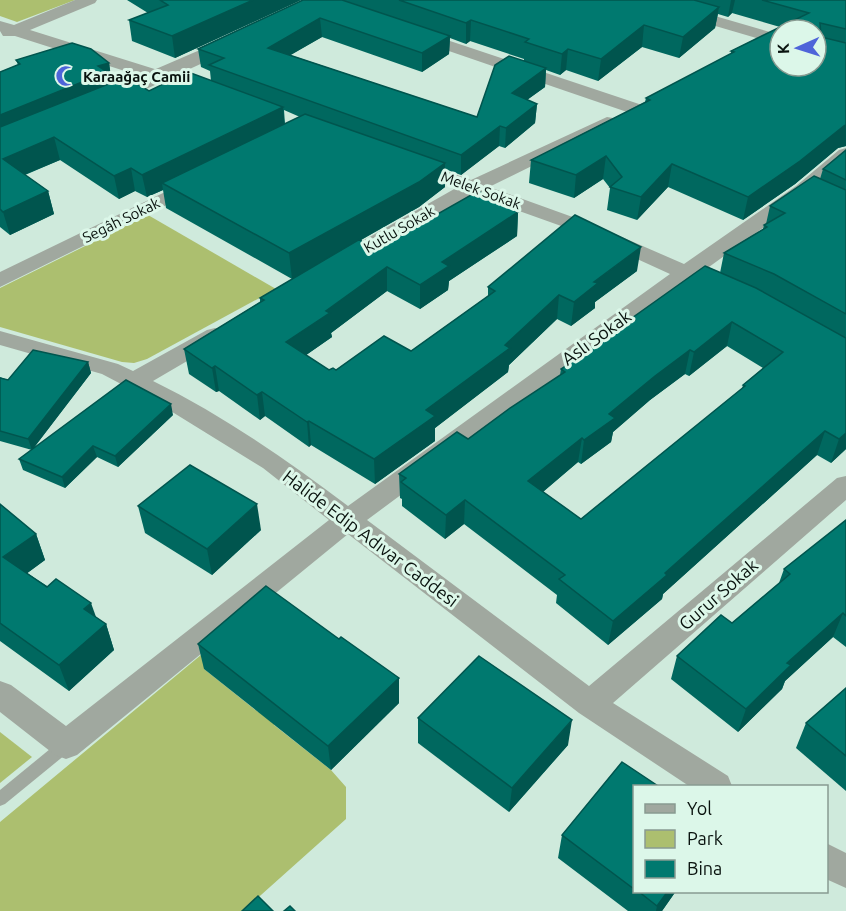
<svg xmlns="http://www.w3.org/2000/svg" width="846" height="911" viewBox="0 0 846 911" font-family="Ubuntu,sans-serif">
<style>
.green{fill:#acbf6f}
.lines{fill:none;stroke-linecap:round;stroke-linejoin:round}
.service{fill:#a0a89f;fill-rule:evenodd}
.minor{fill:#a0a89f;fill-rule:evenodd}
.tertiary{fill:#a0a89f;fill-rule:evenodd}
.wall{fill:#00685f;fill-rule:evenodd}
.shaded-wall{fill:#00554e}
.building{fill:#00796f;stroke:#00554e;stroke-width:1.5;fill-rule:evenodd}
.labels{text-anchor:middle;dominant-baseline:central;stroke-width:6;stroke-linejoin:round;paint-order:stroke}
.far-poi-label{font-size:15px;font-weight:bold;fill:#09120e;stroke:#dcf7e9;text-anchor:start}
.far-street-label{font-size:15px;fill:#09120e;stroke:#dcf7e9}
.street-label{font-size:18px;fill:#09120e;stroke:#dcf7e9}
</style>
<rect width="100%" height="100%" fill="#cfeadc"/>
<g class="green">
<path d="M 0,0 L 75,0 L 17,22 L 0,16 Z"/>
<path d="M 148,215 L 276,289 L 147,359 L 134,363 L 122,362 L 0,327 L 0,288 Z"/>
<path d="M 260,606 L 204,669 L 258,712 L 277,695 L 274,725 L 331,770 L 346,787 L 346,819 L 243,911 L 0,911 L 0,822 Z"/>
<path d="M 0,732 L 32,757 L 0,783 Z"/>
</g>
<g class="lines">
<path class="service" d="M 66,738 L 71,740 L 73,745 L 71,750 L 5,804 L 0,806 L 0,790 L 61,740 Z"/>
<g class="minor">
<path d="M 75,0 L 97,0 L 95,3 L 30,30 L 212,87 L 215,91 L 212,95 L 200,95 L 15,36 L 3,36 L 0,31 L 0,21 L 14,25 Z"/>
<path d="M 635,0 L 660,0 L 780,35 L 780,45 L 637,3 Z"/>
<path d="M 417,30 L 642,105 L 645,109 L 642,113 L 630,113 L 411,38 L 409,35 L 411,32 Z"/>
<path d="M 607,117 L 613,118 L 616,122 L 613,126 L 489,187 L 592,224 L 684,264 L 796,186 L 839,150 L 846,148 L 846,164 L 810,194 L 702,272 L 711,279 L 708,284 L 700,286 L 688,282 L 367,520 L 589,686 L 837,478 L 846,476 L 846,500 L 613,703 L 728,776 L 732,786 L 689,786 L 579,713 L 348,534 L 77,755 L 66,759 L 55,755 L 0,712 L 0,681 L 11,685 L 66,726 L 329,520 L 263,468 L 161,405 L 102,374 L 0,345 L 0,331 L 118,364 L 133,371 L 207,330 L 215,328 L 223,330 L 226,335 L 223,340 L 153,381 C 222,415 286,459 348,506 L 670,274 L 578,232 L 474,195 L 345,270 L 337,271 L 329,270 L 326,265 L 329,260 L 456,188 L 406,170 L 403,166 L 406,162 L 420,162 L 471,180 Z"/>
<path d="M 196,177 L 203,179 L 206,183 L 203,187 L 0,287 L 0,272 Z"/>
<path d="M 826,843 L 846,853 L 846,888 L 826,879 Z"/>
</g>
<path class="tertiary" d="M 237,34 L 244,36 L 247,40 L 244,44 L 107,107 L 99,109 L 91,107 L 88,102 L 91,97 Z"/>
</g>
<g class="wall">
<path d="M 127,0 L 301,0 L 175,58 L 132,41 L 129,20 L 148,13 Z"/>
<path d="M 303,0 L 846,0 L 846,146 L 838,148 L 795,184 L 743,220 L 668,187 L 637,220 L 607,210 L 610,188 L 603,179 L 574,198 L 529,183 L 531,160 L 645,102 L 646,98 L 731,54 L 731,51 L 780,27 L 732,13 L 728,17 L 718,14 L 715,28 L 679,58 L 642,47 L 598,81 L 566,70 L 560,75 L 546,70 L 545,87 L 527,100 L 537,104 L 535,123 L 505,148 L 499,146 L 461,175 L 445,169 L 445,187 L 419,207 L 361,240 L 369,253 L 518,212 L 517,236 L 449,281 L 448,290 L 420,309 L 387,291 L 331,333 L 332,337 L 306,355 L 329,370 L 336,370 L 411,351 L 488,296 L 488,287 L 637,271 L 595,302 L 595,308 L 571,326 L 557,319 L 509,365 L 508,372 L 435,428 L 435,441 L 375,484 L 311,445 L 309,447 L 265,416 L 260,420 L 219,391 L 216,392 L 189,374 L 184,349 L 260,302 L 260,298 L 292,279 L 166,208 L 163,190 L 147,197 L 135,191 L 119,199 L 60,160 L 25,175 L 48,191 L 54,214 L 10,235 L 0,227 L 0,72 L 18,65 L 16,60 L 109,63 L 111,77 L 108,78 L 109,84 L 149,91 L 211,81 L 210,71 L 201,67 L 198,49 ZM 322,37 L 422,72 L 449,54 L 450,38 L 466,44 L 470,41 L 524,59 L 524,60 L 477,117 L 290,55 ZM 284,110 L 300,117 L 285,124 Z"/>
<path d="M 846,150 L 846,449 L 831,463 L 817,455 L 663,594 L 662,599 L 608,645 L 556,603 L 557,595 L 464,524 L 445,539 L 402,506 L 402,499 L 400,498 L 399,474 L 468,439 L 560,375 L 561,369 L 631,322 L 632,318 L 720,273 L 724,253 L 763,229 L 764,225 L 766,224 L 770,206 L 820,179 L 823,169 ZM 727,346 L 763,368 L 743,385 L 742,389 L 581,519 L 543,492 L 578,462 L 581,464 L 611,442 L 613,432 L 650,400 L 685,374 L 689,376 Z"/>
<path d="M 88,362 L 91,373 L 33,449 L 173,415 L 118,467 L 97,457 L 65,488 L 23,470 L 19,459 L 32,450 L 0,441 L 0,377 L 8,380 Z"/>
<path d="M 0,504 L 36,534 L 45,560 L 27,573 L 106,624 L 114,650 L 69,691 L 0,641 Z"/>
<path d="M 138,506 L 261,530 L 212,575 L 145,533 Z"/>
<path d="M 846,520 L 846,647 L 833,637 L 785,681 L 782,689 L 738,732 L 671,679 L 677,656 L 732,623 L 779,583 L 784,569 Z"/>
<path d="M 339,639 L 399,678 L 399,703 L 331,770 L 204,669 L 198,644 Z"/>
<path d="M 846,688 L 846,791 L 796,748 L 806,723 Z"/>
<path d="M 418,718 L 568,745 L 509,812 L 418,743 Z"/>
<path d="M 634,786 L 634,891 L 676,891 L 662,911 L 628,911 L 558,858 L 562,835 Z"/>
</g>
<g class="shaded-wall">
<path d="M 253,0 L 301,0 L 175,58 L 172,36 Z"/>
<path d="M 731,0 L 735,0 L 732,13 L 728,17 Z"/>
<path d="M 719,7 L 715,28 L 679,58 L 683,37 Z"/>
<path d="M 320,18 L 322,37 L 270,67 L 268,48 Z"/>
<path d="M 471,20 L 470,41 L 466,44 L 466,23 Z"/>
<path d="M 644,25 L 642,47 L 598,81 L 601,59 Z"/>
<path d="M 450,36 L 449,54 L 422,72 L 422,53 Z"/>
<path d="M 568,49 L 566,70 L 560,75 L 562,54 Z"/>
<path d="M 109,63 L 111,77 L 108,78 L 109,86 L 0,132 L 0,115 L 98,66 Z"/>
<path d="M 546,68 L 545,87 L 510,112 L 512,93 Z"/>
<path d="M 537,104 L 535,123 L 505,148 L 506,128 Z"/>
<path d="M 283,107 L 285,129 L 162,183 L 163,190 L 147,197 L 142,175 Z"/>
<path d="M 846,125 L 846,146 L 838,148 L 795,184 L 743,220 L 748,197 L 844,126 Z"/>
<path d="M 500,126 L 499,146 L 461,175 L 461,155 Z"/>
<path d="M 54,137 L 60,160 L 9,181 L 3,159 Z"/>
<path d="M 606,156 L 603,179 L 574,198 L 576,175 Z"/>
<path d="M 445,163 L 445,187 L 419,207 L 292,279 L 289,253 Z"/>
<path d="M 672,164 L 668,187 L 637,220 L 641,197 Z"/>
<path d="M 131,168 L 135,191 L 119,199 L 114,176 Z"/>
<path d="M 48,191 L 54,214 L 10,235 L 3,212 Z"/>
<path d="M 518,212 L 517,236 L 449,281 L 448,290 L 420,309 L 420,285 L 442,262 Z"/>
<path d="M 641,247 L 637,271 L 595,302 L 595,308 L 571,326 L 574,302 L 594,282 Z"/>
<path d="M 387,267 L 387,291 L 331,333 L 332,337 L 289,367 L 286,342 L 326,311 Z"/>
<path d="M 559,295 L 557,319 L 509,365 L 508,372 L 435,428 L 435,441 L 375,484 L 374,459 L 426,410 L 505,345 Z"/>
<path d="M 732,322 L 727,346 L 689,376 L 694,352 Z"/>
<path d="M 690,350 L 685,374 L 650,400 L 613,432 L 611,442 L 581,464 L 584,440 L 609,414 L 655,376 Z"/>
<path d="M 88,362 L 91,373 L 32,450 L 28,439 Z"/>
<path d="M 215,366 L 219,391 L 216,392 L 212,368 Z"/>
<path d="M 262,392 L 265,416 L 260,420 L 257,395 Z"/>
<path d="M 171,404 L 173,415 L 118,467 L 115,456 Z"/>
<path d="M 309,421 L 311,445 L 309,447 L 307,422 Z"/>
<path d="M 825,431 L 817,455 L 663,594 L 662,599 L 608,645 L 613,621 L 665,573 Z"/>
<path d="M 846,433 L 846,449 L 831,463 L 839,439 Z"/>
<path d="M 582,438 L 578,462 L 526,506 L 528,481 Z"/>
<path d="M 93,446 L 97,457 L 65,488 L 62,477 Z"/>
<path d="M 465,500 L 464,524 L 445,539 L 446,515 Z"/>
<path d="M 257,504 L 261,530 L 212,575 L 207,549 Z"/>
<path d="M 36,534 L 45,560 L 14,583 L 3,557 Z"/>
<path d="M 91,603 L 100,628 L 84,609 Z"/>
<path d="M 843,613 L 833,637 L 785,681 L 782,689 L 738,732 L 746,709 L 787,663 Z"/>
<path d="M 106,624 L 114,650 L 69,691 L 59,665 Z"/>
<path d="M 399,678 L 399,703 L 331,770 L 328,746 Z"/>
<path d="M 572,720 L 568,745 L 509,812 L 512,788 Z"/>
<path d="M 668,891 L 676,891 L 662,911 L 656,911 L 657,906 Z"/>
</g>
<g class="building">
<path d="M 160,0 L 253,0 L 172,36 L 129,20 L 168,5 Z"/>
<path d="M 303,0 L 342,0 L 450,36 L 422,53 L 320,18 L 268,48 L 477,117 L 495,65 L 509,56 L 546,68 L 512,93 L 537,104 L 506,128 L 500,126 L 461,155 L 209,65 L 224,58 L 198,49 Z"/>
<path d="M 399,0 L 694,0 L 719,7 L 683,37 L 644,25 L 601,59 L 568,49 L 562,54 L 525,42 L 529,39 L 471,20 L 466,23 Z"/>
<path d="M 762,0 L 846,0 L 846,29 L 820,23 L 821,37 L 846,43 L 846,125 L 844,126 L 800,161 L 748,197 L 672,164 L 641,197 L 610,187 L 622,177 L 606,156 L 576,175 L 531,160 L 650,100 L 646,98 L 734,52 L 731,51 L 809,13 ZM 780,30 L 816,30 L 816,66 L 780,66 Z"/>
<path d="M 72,43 L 91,49 L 109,63 L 98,66 L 107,72 L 0,115 L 0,72 L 20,64 L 16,60 Z"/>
<path d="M 188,72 L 283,107 L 142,175 L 131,168 L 114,176 L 54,137 L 3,159 L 48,191 L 3,212 L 0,209 L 0,127 L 126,77 L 149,91 Z"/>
<path d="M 305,114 L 445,163 L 419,182 L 289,253 L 162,183 Z"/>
<path d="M 846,150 L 846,180 L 823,169 Z"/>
<path d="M 814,176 L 846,190 L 846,314 L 774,274 L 724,253 L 767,227 L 764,225 L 785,213 L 770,206 Z"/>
<path d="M 478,191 L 518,212 L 442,262 L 449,266 L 420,285 L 387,267 L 326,311 L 330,313 L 286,342 L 329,370 L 333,368 L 336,370 L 384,336 L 411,351 L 495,291 L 488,287 L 575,215 L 641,247 L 594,282 L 598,283 L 574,302 L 559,295 L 505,345 L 510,348 L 426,410 L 435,416 L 374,459 L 309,421 L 307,422 L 262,392 L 257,395 L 215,366 L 212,368 L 184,349 L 264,300 L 260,298 L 360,239 L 369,253 Z"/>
<path d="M 705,266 L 756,288 L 846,338 L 846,433 L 839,439 L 825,431 L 665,573 L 667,575 L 613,621 L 559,579 L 565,575 L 465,500 L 446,515 L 401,482 L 406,478 L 399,474 L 457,432 L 468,439 L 510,408 L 565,372 L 561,369 L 635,320 L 632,318 ZM 732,322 L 783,352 L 743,385 L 745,386 L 581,519 L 528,481 L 582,438 L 584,440 L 615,418 L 609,414 L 655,376 L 690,350 L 694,352 Z"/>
<path d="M 33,350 L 88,362 L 28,439 L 0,431 L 0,378 L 8,380 Z"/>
<path d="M 126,380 L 171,404 L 115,456 L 93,446 L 62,477 L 19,459 Z"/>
<path d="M 190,465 L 257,504 L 207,549 L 138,506 Z"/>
<path d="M 0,504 L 36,534 L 3,557 L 47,587 L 56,579 L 91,603 L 84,609 L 106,624 L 59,665 L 0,623 Z"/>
<path d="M 846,520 L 846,616 L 843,613 L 787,663 L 791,665 L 746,709 L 677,656 L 721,615 L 732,623 L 790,574 L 784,569 Z"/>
<path d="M 266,586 L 339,639 L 341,637 L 399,678 L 328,746 L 198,644 Z"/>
<path d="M 479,656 L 572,720 L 512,788 L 418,718 Z"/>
<path d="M 846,688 L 846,756 L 806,723 Z"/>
<path d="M 622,762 L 658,786 L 634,786 L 634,889 L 562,835 Z"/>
<path d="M 638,891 L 668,891 L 657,906 Z"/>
<path d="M 258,896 L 273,911 L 242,911 Z"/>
<path d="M 290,906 L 295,911 L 284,911 Z"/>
</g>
<defs>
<g id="mosque-bare" transform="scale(1.62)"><path d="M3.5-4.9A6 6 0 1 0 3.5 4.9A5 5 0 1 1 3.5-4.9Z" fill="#4e64d9" stroke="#dcf7e9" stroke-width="2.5" paint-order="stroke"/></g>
</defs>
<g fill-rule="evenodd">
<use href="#mosque-bare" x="66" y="76"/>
</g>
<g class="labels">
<g class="far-poi-label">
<text x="83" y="76">Karaağaç Camii</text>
</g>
<g class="far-street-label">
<text transform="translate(481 190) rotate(20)">Melek Sokak</text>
<text transform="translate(121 220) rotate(-26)">Segâh Sokak</text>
<text transform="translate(399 229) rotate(-30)">Kutlu Sokak</text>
</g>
<g class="street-label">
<text transform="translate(596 337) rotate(-36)">Aslı Sokak</text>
<text transform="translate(371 538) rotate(37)">Halide Edip Adıvar Caddesi</text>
<text transform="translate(718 594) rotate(-41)">Gurur Sokak</text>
</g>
</g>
<rect x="633" y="785" width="195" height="108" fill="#dcf7e9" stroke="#889b91" stroke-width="1.5"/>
<rect x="645" y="804" width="30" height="9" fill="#a0a89f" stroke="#889b91" stroke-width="1.5"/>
<text x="687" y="815" font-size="18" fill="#09120e">Yol</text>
<rect x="645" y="830" width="30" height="18" fill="#acbf6f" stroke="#889b91" stroke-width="1.5"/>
<text x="687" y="845" font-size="18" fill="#09120e">Park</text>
<rect x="645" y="860" width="30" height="18" fill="#00796f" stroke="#889b91" stroke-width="1.5"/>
<text x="687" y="875" font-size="18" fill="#09120e">Bina</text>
<g transform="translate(798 48) rotate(267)"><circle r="28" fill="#dcf7e9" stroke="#889b91" stroke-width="1.5"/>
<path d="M0-4.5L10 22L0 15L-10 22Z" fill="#4e64d9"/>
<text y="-9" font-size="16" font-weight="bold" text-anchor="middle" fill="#09120e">K</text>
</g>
</svg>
